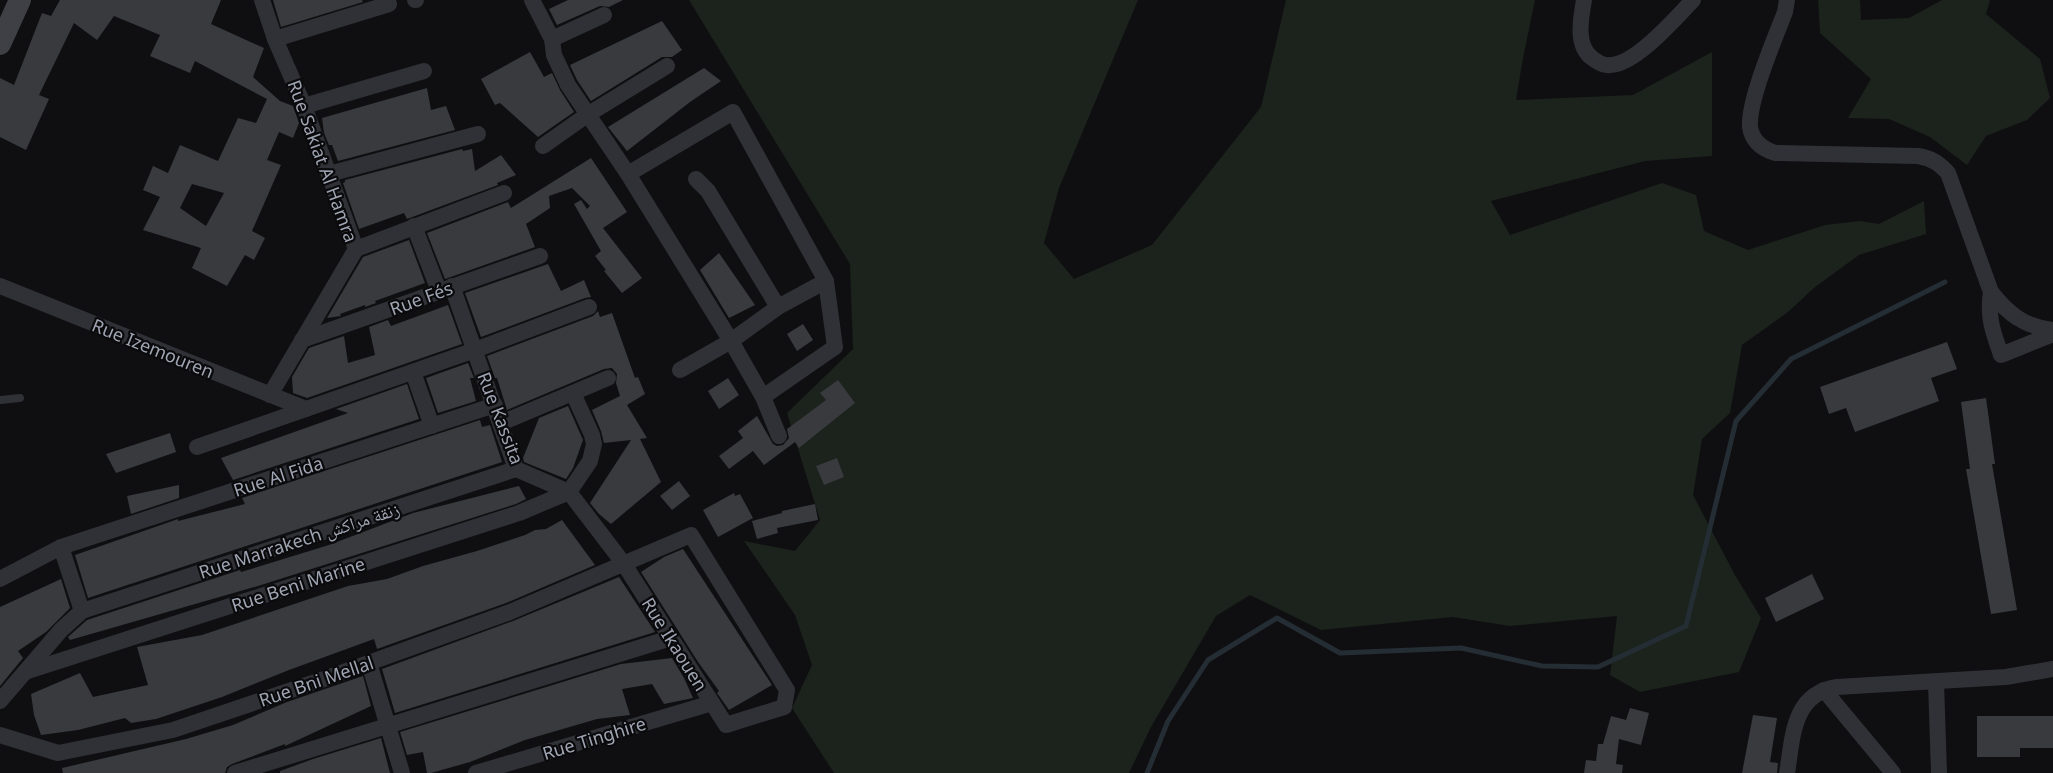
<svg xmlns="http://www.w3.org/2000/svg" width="2053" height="773" viewBox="0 0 2053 773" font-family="'Noto Sans','Noto Naskh Arabic',sans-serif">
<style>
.green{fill:#1b231c}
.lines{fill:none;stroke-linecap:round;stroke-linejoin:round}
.stream{stroke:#252d34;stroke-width:5}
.building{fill:#383a3e;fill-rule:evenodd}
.lane{stroke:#303136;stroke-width:8}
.street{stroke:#303136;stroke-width:16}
.secondary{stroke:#3e4046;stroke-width:22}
.labels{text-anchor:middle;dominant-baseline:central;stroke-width:4.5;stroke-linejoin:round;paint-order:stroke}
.street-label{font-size:18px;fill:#9fa5b2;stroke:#0a0a0c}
</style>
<rect width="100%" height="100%" fill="#0f0f11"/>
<g class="green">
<path d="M 689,0 L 1138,0 L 1059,188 L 1044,243 L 1074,279 L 1152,245 L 1261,107 L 1286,0 L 1535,0 L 1523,58 L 1516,100 L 1633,95 L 1712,52 L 1712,156 L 1645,161 L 1491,201 L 1510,235 L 1662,183 L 1696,195 L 1704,231 L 1748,250 L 1825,225 L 1860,221 L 1879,224 L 1924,201 L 1926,234 L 1859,255 L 1815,287 L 1788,312 L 1742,345 L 1730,413 L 1702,439 L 1693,495 L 1735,575 L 1761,618 L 1739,672 L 1640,692 L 1610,675 L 1617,616 L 1510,626 L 1453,617 L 1321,630 L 1250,595 L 1216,616 L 1151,727 L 1129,773 L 834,773 L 792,708 L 812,665 L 795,615 L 744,541 L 795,551 L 820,520 L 787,413 L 853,349 L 850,264 Z"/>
<path d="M 1818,0 L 1860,0 L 1861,20 L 1909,18 L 1942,0 L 1990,0 L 1986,14 L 2040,59 L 2050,98 L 2027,120 L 1986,136 L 1967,165 L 1930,137 L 1889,119 L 1848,118 L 1871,79 L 1820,33 Z"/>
</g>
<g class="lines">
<path class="stream" d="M 1147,773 L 1168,721 L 1208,660 L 1277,618 L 1340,653 L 1461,648 L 1542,666 L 1598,667 L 1686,626 L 1736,421 L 1791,359 L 1945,282"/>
</g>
<g class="building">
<path d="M 60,0 L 221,0 L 211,24 L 264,48 L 253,77 L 280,101 L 293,106 L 299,123 L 293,138 L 279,132 L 267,160 L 281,165 L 252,231 L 265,238 L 254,260 L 245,255 L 227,286 L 192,268 L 201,248 L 143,230 L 160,197 L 143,190 L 153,166 L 168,173 L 180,145 L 218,161 L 238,118 L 256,123 L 267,99 L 195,61 L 190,73 L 150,56 L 160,35 L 114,16 L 97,40 L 74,23 L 39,95 L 49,99 L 26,150 L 0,137 L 0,78 L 14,85 L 42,13 L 51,16 ZM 192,184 L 224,193 L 206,226 L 180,208 Z"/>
<path d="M 273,0 L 362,0 L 363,2 L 281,27 Z"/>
<path d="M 568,0 L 623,0 L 609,7 L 600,6 L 557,25 L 549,9 Z"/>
<path d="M 662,21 L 682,50 L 672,57 L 662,57 L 591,101 L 577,80 L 570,65 Z"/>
<path d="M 530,52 L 544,77 L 552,73 L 560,90 L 574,112 L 538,137 L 500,103 L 495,105 L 481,79 Z"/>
<path d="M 704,68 L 721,81 L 690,102 L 627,151 L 608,127 Z"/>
<path d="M 427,88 L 431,110 L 446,106 L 455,130 L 338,161 L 332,145 L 329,145 L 324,133 L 322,118 Z"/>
<path d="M 462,149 L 463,151 L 472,149 L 475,171 L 501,155 L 516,175 L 497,183 L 498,185 L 407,219 L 404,213 L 359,229 L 343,183 L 345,182 L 345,180 Z"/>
<path d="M 591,158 L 627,212 L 603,228 L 642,278 L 622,293 L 604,271 L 606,270 L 595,256 L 601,251 L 574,204 L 581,200 L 587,209 L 590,206 L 572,188 L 549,196 L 550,208 L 526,224 L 535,247 L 445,279 L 427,233 L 508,202 L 511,208 Z"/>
<path d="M 409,240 L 425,283 L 375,301 L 376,303 L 365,307 L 365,305 L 340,314 L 341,316 L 327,318 L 363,257 Z"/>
<path d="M 719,253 L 755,305 L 729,318 L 700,270 Z"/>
<path d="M 548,264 L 561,291 L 584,280 L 591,297 L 585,298 L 481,337 L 465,293 Z"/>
<path d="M 448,305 L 462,344 L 307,398 L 293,393 L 292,377 L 309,348 L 344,336 L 348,363 L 375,355 L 369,327 L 388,320 L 391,326 Z"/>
<path d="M 598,311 L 600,317 L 612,313 L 635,378 L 638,377 L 645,394 L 627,405 L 647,438 L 640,439 L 661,482 L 611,524 L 599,514 L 590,503 L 631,440 L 604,443 L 601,431 L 592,410 L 620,396 L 616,383 L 617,374 L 612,368 L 604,369 L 507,410 L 497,378 L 495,378 L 487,356 L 593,316 Z"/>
<path d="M 803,324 L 813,340 L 797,351 L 787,334 Z"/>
<path d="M 1947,342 L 1957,369 L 1931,378 L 1939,401 L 1855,432 L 1846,408 L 1829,414 L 1820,387 Z"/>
<path d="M 468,363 L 474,378 L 470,378 L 476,401 L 438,413 L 426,378 Z"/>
<path d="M 728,378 L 739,395 L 719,409 L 708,391 Z"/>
<path d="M 838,380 L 855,403 L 799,448 L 795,442 L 764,465 L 753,451 L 729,469 L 719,456 L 743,438 L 738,431 L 757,416 L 773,444 L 777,446 L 783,445 L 789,438 L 787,429 L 826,400 L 820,393 Z"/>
<path d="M 407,384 L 419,419 L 233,480 L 221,458 L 348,413 L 336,409 Z"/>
<path d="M 1986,398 L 1995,464 L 1992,464 L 2017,610 L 1991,614 L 1966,469 L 1970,469 L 1961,402 Z"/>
<path d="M 568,406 L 583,440 L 573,468 L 566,479 L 524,462 L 523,458 L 539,418 Z"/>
<path d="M 480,420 L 482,427 L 490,425 L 502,462 L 88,598 L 75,555 L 178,519 L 178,521 L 245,504 L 242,498 Z"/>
<path d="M 170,433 L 176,452 L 116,473 L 106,454 Z"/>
<path d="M 837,458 L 844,477 L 824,485 L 816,466 Z"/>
<path d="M 679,481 L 690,496 L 672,510 L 660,496 Z"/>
<path d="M 179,485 L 179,498 L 131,514 L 127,496 Z"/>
<path d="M 519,486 L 526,499 L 516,504 L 258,586 L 70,640 L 68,637 L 87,620 L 240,570 L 241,572 L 329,545 L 413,513 Z"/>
<path d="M 734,493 L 735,496 L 740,494 L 753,518 L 718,537 L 703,510 Z"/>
<path d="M 815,504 L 818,520 L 777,528 L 778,533 L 757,539 L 752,521 L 782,513 L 782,511 Z"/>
<path d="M 562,520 L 595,565 L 506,603 L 377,649 L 374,639 L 289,670 L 222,697 L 156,719 L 131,723 L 125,718 L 78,730 L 41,735 L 34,715 L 31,694 L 80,673 L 93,697 L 148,685 L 137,647 L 202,635 L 348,586 L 387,579 L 423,566 L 477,551 L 525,535 L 535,530 L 546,529 Z"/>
<path d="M 683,549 L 772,685 L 729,710 L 717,693 L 719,691 L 698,662 L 641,572 L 664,557 Z"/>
<path d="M 1812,574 L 1824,599 L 1776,622 L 1765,598 Z"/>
<path d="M 619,577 L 655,632 L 395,713 L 382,669 L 513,621 Z"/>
<path d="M 61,579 L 70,608 L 46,632 L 18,651 L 23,658 L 0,686 L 0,607 Z"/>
<path d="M 672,658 L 684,678 L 693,698 L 664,704 L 652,684 L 622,689 L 630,715 L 597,719 L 525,740 L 470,762 L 431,773 L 427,773 L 423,752 L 407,755 L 400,732 L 621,664 Z"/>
<path d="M 363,676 L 371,706 L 285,746 L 285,744 L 232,764 L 227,767 L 225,773 L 63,773 L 62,768 L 186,739 L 233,725 L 287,702 Z"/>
<path d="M 1630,708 L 1649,713 L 1641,745 L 1619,739 L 1616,764 L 1623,765 L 1622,773 L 1584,773 L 1586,760 L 1596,761 L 1598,744 L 1603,744 L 1611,716 L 1626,720 Z"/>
<path d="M 1753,715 L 1777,718 L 1770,762 L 1778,763 L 1777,773 L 1742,773 Z"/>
<path d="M 1977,716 L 2053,716 L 2053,748 L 2020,748 L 2020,757 L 1977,757 Z"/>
<path d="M 381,738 L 390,773 L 280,773 L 280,771 L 313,759 Z"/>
</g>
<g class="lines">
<path class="lane" d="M 0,400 L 20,398"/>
<g class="street">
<path d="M 262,0 L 275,39 L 304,106 L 356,249 L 270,395"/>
<path d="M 415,0 L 416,0"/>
<path d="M 532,0 L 552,39 L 554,55 L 568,85 L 628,174 L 731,341 L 763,397 L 779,436"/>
<path d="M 1584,0 C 1581,18 1575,45 1592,58 C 1597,62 1603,66 1610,65 C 1635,65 1676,18 1693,0"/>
<path d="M 1787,0 L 1785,12 C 1775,38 1748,101 1750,127 C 1752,141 1763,149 1775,153 L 1918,156 C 1931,158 1939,163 1948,173 L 1991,292 C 2008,314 2025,327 2053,330"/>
<path d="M 275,39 L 389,4"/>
<path d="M 552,39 L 604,15"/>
<path d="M 304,106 L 424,71"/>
<path d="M 543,146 L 587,115 L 667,66"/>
<path d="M 329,174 L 478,134"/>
<path d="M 628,174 L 733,112 L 826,281 L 778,307 L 731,341 L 680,370"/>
<path d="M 696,179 L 708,191 L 778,307"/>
<path d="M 414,226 L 439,291"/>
<path d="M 356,249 L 504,193"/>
<path d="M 0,286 L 306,409"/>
<path d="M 1991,292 C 1987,317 1993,332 2001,355 L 2053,334"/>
<path d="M 302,340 L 540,256"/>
<path d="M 413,372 L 432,426"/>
<path d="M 763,397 L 835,347 L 826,281"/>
<path d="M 501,423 L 608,378"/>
<path d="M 197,447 L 475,350 L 589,307"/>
<path d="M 61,547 L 82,611"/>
<path d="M 0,579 L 61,547 L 495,405"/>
<path d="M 369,663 L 402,773"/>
<path d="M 25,672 L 519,513 L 569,492 L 590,461 L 594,444 L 592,435 L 573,393"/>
<path d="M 1936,682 L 1939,773"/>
<path d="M 1824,690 L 1893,773"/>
<path d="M 0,701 L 61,630 L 82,611 L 516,469"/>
<path d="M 0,735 L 58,753 L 173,730 L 324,679 L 510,612 L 691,535 L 787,690 L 784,707 L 726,725 L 624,564 L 569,492 L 516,469 L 452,286"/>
<path d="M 235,773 L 671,638"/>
<path d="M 476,773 L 712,703"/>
<path d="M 1787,773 C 1793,737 1792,694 1837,687 L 2006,677 L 2053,669"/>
</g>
<path class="secondary" d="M 0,44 L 20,0"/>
</g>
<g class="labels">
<g class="street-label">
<text transform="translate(323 161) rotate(70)">Rue Sakiat Al Hamra</text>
<text transform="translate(421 298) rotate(-20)">Rue Fés</text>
<text transform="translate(153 348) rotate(22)">Rue Izemouren</text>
<text transform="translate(501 418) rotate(69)">Rue Kassita</text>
<text transform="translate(278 476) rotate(-18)">Rue Al Fida</text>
<text transform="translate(299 540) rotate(-18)">Rue Marrakech زنقة مراكش</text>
<text transform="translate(298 584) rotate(-18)">Rue Beni Marine</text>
<text transform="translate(675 644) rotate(58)">Rue Ikaouen</text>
<text transform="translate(316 681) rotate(-19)">Rue Bni Mellal</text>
<text transform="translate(594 738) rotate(-17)">Rue Tinghire</text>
</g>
</g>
</svg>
